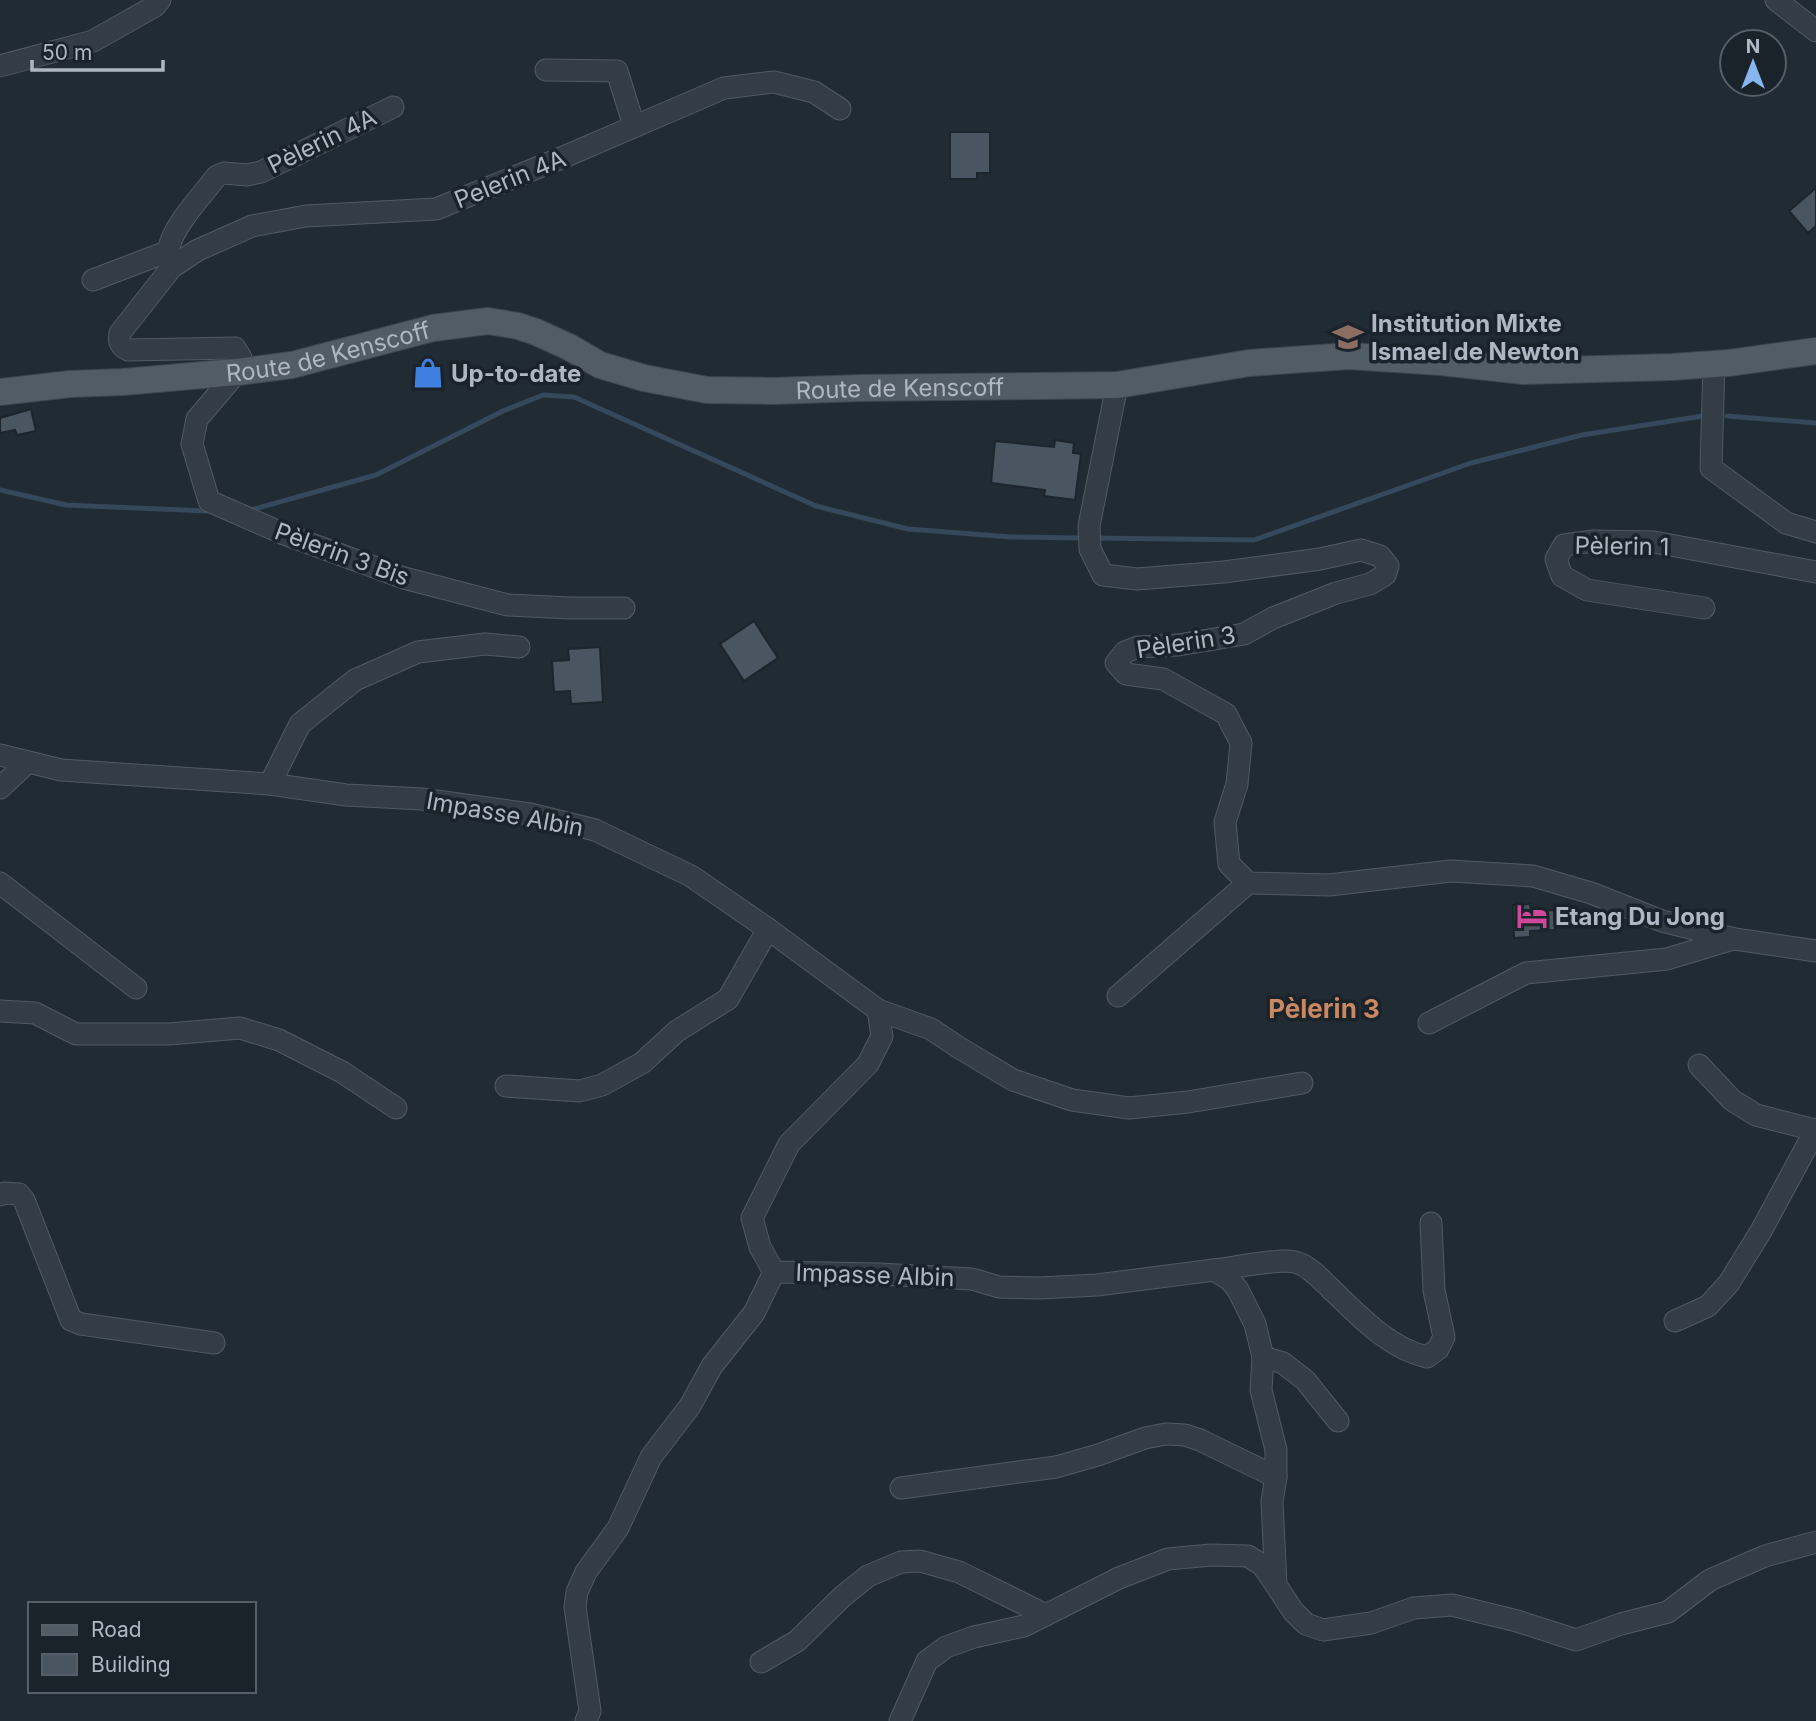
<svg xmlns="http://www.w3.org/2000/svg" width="1816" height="1721" viewBox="0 0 1816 1721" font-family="Inter,sans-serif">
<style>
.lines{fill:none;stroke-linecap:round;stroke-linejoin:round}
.stream{stroke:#36485b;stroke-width:5}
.building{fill:#495560;stroke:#1c242c;stroke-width:2}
.minor-casing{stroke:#525a63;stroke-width:23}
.major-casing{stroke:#3e464f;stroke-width:28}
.minor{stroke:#343d45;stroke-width:21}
.major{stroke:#525c65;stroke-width:26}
.labels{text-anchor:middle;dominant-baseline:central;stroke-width:7;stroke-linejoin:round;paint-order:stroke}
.street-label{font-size:24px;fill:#afb7c2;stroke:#1a222a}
.poi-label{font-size:24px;font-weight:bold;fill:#afb7c2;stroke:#1a222a;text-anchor:start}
.neighbourhood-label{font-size:26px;font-weight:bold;fill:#c98862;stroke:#1a222a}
</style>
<rect width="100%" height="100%" fill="#212b34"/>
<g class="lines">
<g class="stream">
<path d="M 1727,416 L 1816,423"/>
<path d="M 0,490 L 66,505 L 206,511"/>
<path d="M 247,511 L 376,475 L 503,411 L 543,395 L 574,397 L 816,506 L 908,529 L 1011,537 L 1083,538"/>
<path d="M 1093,538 L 1254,540 L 1471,463 L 1582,435 L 1709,415"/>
</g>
</g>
<g class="building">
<path d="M 950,132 L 990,132 L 990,173 L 977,173 L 977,179 L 950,179 Z"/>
<path d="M 1816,188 L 1816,226 L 1808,233 L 1789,211 Z"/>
<path d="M 31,409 L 36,431 L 17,435 L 15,430 L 0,433 L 0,418 Z"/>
<path d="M 1055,440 L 1074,443 L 1073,453 L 1081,454 L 1075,500 L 1044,496 L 1045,490 L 991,483 L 995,441 L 1054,447 Z"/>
<path d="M 754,621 L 778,658 L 744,681 L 720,644 Z"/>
<path d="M 600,647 L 603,702 L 571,704 L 570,691 L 554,692 L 552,661 L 569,660 L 568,649 Z"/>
<path d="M 1530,904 L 1531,911 L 1555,910 L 1555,930 L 1530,931 L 1530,937 L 1514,938 L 1513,905 Z"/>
</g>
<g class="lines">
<g class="minor-casing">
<g id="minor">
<path d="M 1776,0 L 1816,31"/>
<path d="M 0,66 L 93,41 L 155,6 L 160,0"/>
<path d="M 546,70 L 617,71 L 634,126"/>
<path d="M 393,107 L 261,172 L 247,175 L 224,173 L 217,176 C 204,193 170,229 169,250 C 169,255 171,261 172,267 L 120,333 C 118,342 120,346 128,350 L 235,348 L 241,358 L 237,372 L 197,419 L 192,444 L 209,501 L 284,534 L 404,578 L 508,605 L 571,608 L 624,608"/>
<path d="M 172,267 L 198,250 L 252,226 L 306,216 L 436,209 L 559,159 L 724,88 L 774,82 L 814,92 L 840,109"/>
<path d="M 93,280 L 169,251"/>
<path d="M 1714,364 L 1711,468 L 1786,523 L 1816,532"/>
<path d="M 1117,385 L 1089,526 L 1090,549 L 1103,575 L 1137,579 L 1224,572 L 1320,559 L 1361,550 L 1380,556 L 1388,566 L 1385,575 L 1370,584 L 1336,593 L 1273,618 L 1244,634 L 1178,645 L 1138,647 L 1125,652 L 1116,663 L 1126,674 L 1163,679 L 1226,714 L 1241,743 L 1237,784 L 1225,822 L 1229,864 L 1248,883 L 1329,885 L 1451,871 L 1533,876 L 1591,893 L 1662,921 L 1735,939 L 1816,951"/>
<path d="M 1704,608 L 1587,590 L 1562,576 L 1556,559 L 1564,545 L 1593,541 L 1654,542 L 1816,572"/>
<path d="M 0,755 L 61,770 L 270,784 L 346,795 L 422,799 L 530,814 L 595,830 L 691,876 L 768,929 L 878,1010 L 931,1029 L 958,1047 L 1013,1080 L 1072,1100 L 1129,1108 L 1188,1102 L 1302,1083"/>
<path d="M 270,784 L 300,724 L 355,680 L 418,652 L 485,644 L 519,647"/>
<path d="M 0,788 L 28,762"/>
<path d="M 0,883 L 136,988"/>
<path d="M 1118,996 L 1248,883"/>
<path d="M 878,1010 L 882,1036 L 868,1064 L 789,1144 L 752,1218 L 760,1247 L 774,1272 L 879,1274 L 972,1279 L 999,1287 L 1039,1288 L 1097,1285 L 1214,1270 L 1230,1280 L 1238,1290 L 1255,1324 L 1263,1357 L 1261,1390 L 1276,1450 L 1276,1477 L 1272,1501 L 1276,1585 L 1293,1611 L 1306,1624 L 1323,1630 L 1371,1623 L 1414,1608 L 1452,1605 L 1517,1621 L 1576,1640 L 1621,1624 L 1668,1612 L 1710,1580 L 1765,1556 L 1816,1542"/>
<path d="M 0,1011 L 35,1013 L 76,1034 L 169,1034 L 240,1028 L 279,1040 L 342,1072 L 396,1108"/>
<path d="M 1429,1023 L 1526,973 L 1667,959 L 1733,939"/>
<path d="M 1699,1065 L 1732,1100 L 1756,1115 L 1815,1130"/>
<path d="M 506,1086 L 580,1091 L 602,1085 L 642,1063 L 677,1031 L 728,999 L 768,929"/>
<path d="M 0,1195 L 4,1193 L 19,1194 L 24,1200 L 71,1320 L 81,1324 L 214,1343"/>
<path d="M 1214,1270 C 1234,1268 1278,1258 1295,1262 C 1308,1265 1321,1279 1330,1288 C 1358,1315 1388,1348 1427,1357 L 1438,1349 L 1444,1337 L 1434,1290 L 1431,1223"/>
<path d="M 1675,1321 L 1708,1306 L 1729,1283 L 1761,1231 L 1816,1129"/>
<path d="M 1263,1357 L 1283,1363 L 1305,1380 L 1338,1421"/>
<path d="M 901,1488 L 1056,1467 L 1098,1455 L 1145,1438 L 1166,1434 L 1185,1435 L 1200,1440 L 1276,1477"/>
<path d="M 761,1662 L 797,1641 L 843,1596 L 868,1576 L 901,1562 L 920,1561 L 959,1572 L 1046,1615"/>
<path d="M 586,1721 L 590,1711 L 575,1607 L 577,1592 L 586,1572 L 618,1528 L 651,1457 L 690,1406 L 712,1366 L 754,1313 L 774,1272"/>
<path d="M 900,1721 L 927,1661 L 946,1647 L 974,1637 L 1024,1626 L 1119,1578 L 1168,1559 L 1211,1555 L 1248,1556 L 1262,1565 L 1276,1585"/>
</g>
</g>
<g class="major-casing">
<g id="major">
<path id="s1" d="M 0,392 L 70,384 L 123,382 L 237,372 L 292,365 L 433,328 L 488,321 L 518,326 L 536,332 L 569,347 L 600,365 L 644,378 L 707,390 L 773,391 L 861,388 L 1117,385 L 1249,363 L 1349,356 L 1441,362 L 1524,371 L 1672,367 L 1729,363 L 1816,351"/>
</g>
</g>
<use href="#minor" class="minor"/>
<use href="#major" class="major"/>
</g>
<defs>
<g id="school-bare" transform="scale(2.415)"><path d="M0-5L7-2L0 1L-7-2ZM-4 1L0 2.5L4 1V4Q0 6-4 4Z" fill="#8d6e63" stroke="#1a222a" stroke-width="2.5" paint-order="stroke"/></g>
<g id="shop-bare" transform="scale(2.415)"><path d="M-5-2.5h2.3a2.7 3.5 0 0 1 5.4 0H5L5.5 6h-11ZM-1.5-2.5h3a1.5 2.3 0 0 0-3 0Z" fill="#3f7fe0" stroke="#1a222a" stroke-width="2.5" paint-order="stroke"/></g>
<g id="hotel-bare" transform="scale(2.415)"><path d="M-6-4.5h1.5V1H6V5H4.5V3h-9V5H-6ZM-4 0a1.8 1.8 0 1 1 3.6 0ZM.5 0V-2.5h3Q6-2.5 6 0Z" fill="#d1479c" stroke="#1a222a" stroke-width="2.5" paint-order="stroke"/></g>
</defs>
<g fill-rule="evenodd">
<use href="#school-bare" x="1348" y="337"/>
<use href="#shop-bare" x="428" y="373"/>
<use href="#hotel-bare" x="1532" y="916"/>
</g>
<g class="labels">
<g class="street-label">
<text transform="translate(322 141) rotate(-26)">Pèlerin 4A</text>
<text transform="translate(510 179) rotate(-22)">Pelerin 4A</text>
<text stroke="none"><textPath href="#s1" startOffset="331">Route de Kenscoff</textPath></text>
<text stroke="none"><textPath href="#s1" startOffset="919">Route de Kenscoff</textPath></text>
<text transform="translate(1622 546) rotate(1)">Pèlerin 1</text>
<text transform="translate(342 554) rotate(20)">Pèlerin 3 Bis</text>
<text transform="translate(1186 642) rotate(-9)">Pèlerin 3</text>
<text transform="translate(505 814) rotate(10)">Impasse Albin</text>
<text transform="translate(875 1275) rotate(2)">Impasse Albin</text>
</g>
<g class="poi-label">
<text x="1371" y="323">Institution Mixte<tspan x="1371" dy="28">Ismael de Newton</tspan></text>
<text x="451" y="373">Up-to-date</text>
<text x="1555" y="916">Etang Du Jong</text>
</g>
<g class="neighbourhood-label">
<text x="1324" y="1008">Pèlerin 3</text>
</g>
</g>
<rect x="28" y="1602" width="228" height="91" fill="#1a222a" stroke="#565e67" stroke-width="2"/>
<rect x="42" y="1625" width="35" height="10" fill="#525c65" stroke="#565e67" stroke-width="2"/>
<text x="91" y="1637" font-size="21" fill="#afb7c2">Road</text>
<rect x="42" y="1654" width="35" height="21" fill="#495560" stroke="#565e67" stroke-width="2"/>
<text x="91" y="1672" font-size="21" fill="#afb7c2">Building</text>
<g transform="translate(1753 63)"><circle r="33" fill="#1a222a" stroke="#565e67" stroke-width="2"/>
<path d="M0-5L12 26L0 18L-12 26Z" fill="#88b6ee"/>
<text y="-10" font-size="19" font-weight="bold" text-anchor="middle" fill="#afb7c2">N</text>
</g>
<path d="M32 60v10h131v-10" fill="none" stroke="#afb7c2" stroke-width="3.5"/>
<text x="42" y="60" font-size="21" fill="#afb7c2" stroke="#1a222a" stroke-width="5" paint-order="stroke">50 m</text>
</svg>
